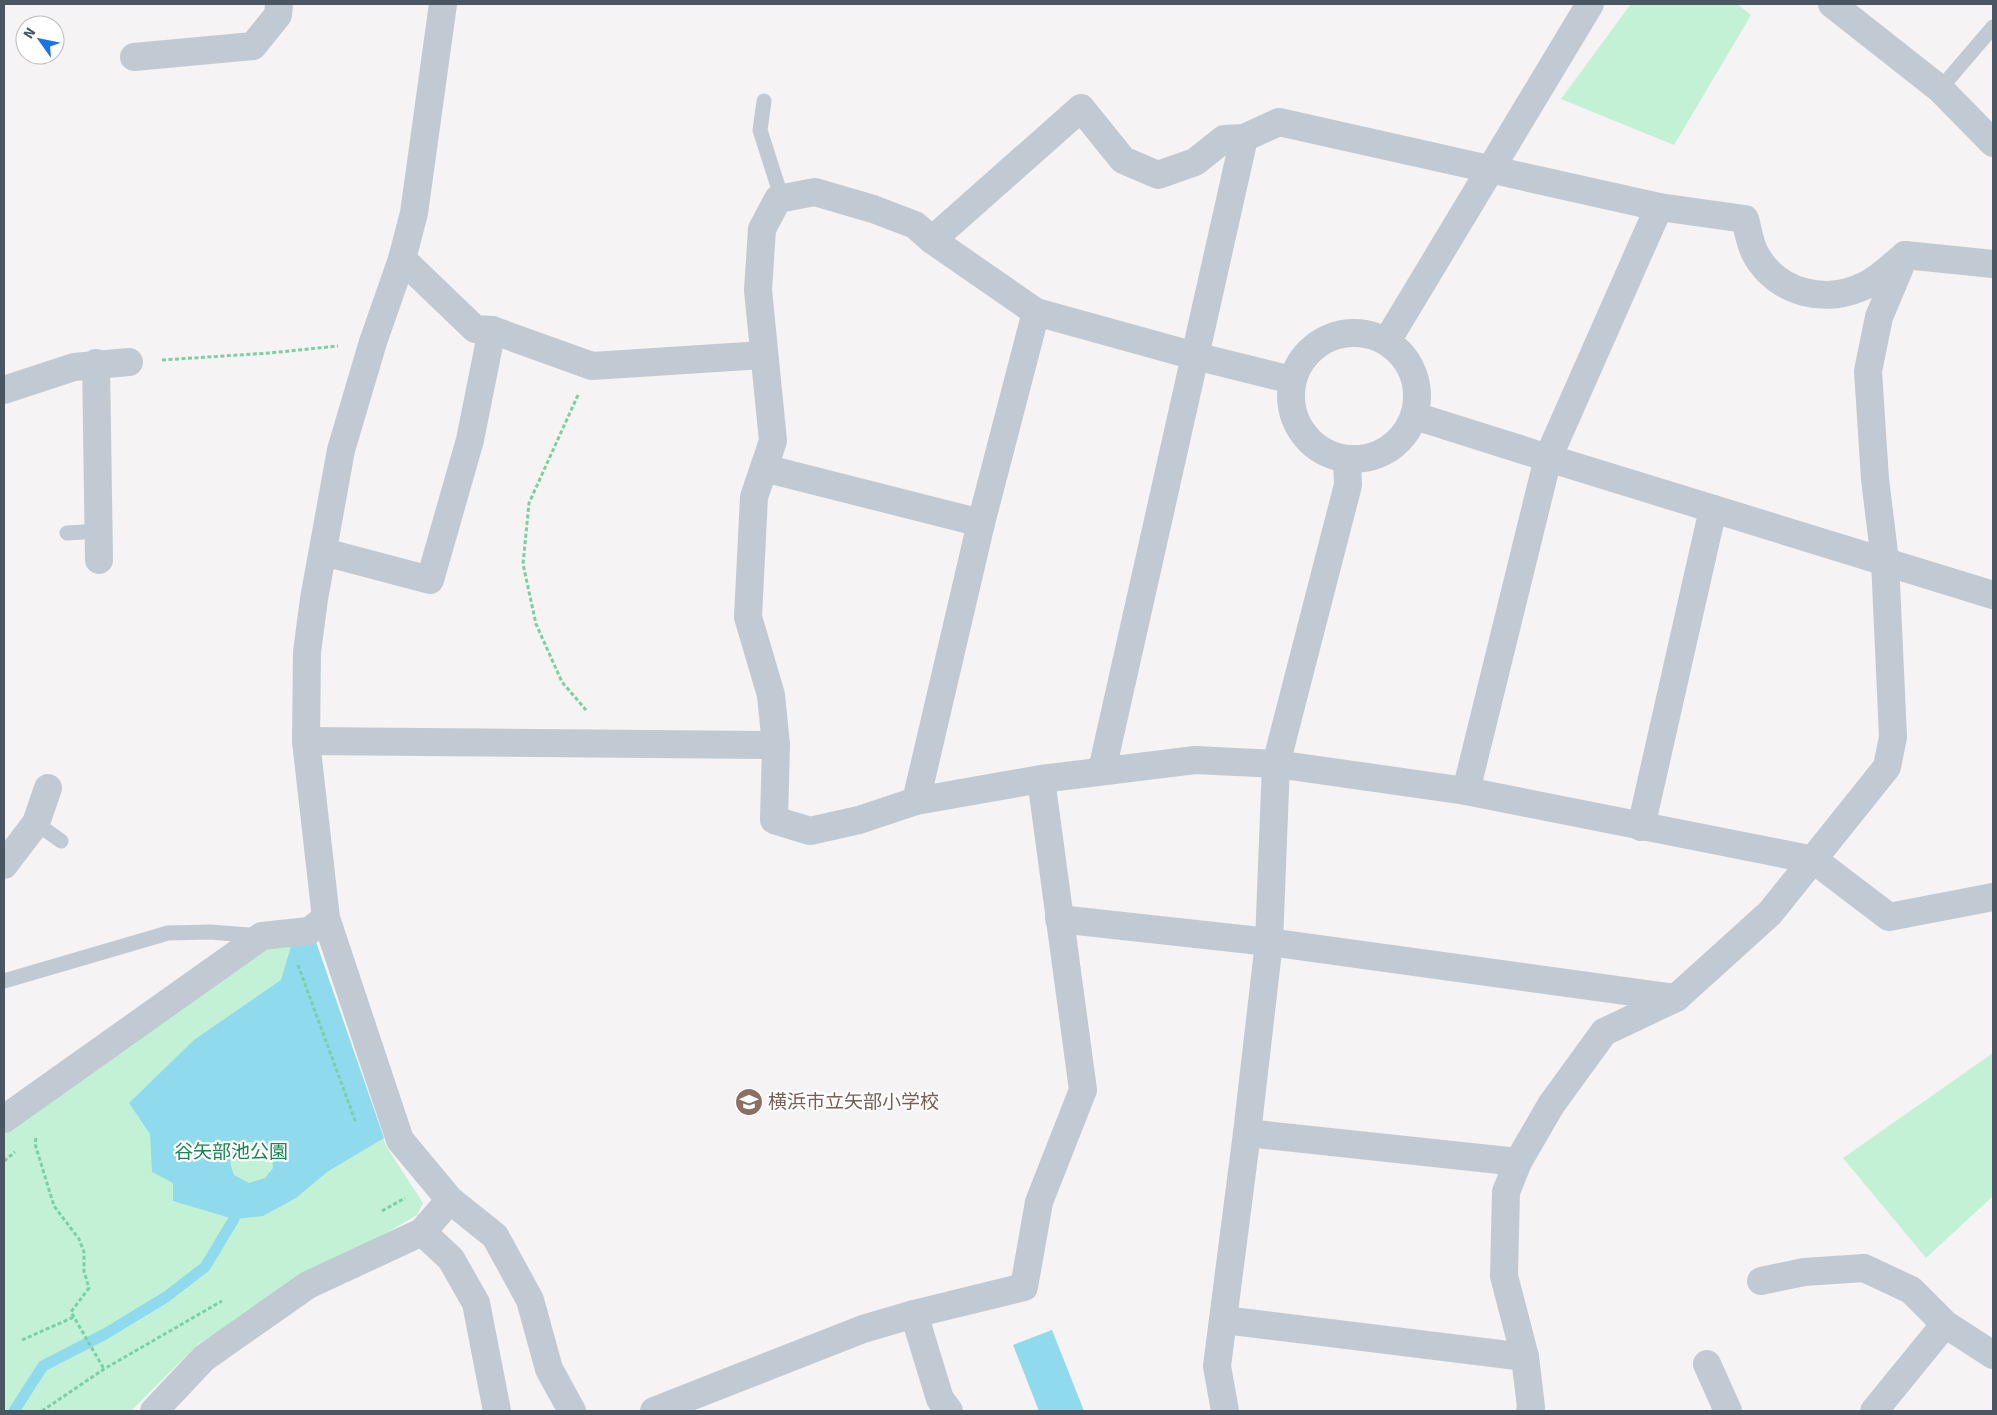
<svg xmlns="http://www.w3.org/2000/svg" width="1997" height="1415" viewBox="0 0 1997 1415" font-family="Signika,'Noto Sans JP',sans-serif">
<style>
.green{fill:#c3f1d5}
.water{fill:#90daee;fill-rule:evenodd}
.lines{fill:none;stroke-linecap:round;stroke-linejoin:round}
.stream{stroke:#90daee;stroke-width:11}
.path{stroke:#7ad0a6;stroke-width:3;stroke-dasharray:4 2.5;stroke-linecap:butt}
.lane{stroke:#c1cad2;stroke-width:15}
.street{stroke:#c1cad2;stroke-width:28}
.labels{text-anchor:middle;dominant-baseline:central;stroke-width:4.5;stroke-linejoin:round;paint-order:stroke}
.education-label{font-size:19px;fill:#785e54;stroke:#fff;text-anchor:start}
.park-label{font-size:19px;fill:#17864f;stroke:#fff}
</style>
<rect width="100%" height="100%" fill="#f5f3f3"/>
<g class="green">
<path d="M 1631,4 L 1737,4 L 1751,15 L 1674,145 L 1561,99 Z"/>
<path d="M 316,942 L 386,1146 L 423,1203 L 417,1215 L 198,1344 L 131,1411 L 4,1411 L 4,1131 L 265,945 Z"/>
<path d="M 1993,1053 L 1993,1196 L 1926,1258 L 1843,1158 Z"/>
</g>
<g class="water">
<path d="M 316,942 L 384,1138 L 327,1172 L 296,1198 L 263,1216 L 234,1219 L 173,1201 L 173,1183 L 152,1172 L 150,1134 L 129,1103 L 194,1040 L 281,980 L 292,943 ZM 243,1142 L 260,1142 L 272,1152 L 273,1168 L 265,1178 L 249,1183 L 234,1175 C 227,1158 230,1154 243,1142 Z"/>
<path d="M 1052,1330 L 1084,1411 L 1039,1411 L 1013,1345 Z"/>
</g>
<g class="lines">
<path class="stream" d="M 14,1411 L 43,1366 L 105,1334 L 166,1297 L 205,1267 L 234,1219"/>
<g class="path">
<path d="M 162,360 L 270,353 L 338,346"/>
<path d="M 578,395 L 529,503 L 523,564 L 536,624 L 562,682 L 586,710"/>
<path d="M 298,965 L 356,1123"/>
<path d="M 36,1138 L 35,1144 L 54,1206 L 79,1239 L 84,1252 L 84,1271 L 89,1288 L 71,1312 L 104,1369"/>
<path d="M 4,1161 L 15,1152"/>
<path d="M 382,1211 L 405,1198"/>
<path d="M 22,1340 L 74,1317"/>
<path d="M 42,1411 L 104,1369 L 222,1301"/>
</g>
<g class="lane">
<path d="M 1940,89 L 1993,27"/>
<path d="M 764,101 L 760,130 L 782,199"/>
<path d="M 67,533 L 99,531"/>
<path d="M 36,823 L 61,841"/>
<path d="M 4,981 L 168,933 L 210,932 L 261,936"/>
</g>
<g class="street">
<path d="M 443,4 L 414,213 L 402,259 L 373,342 L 341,450 L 314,599 L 307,652 L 306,741 L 326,918 L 400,1140 L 450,1200 L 495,1236 L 530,1300 L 549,1369 L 572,1411"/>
<path d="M 1832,4 L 1940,89 L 1993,143"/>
<path d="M 134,57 L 253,46 L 278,15 L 279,4"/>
<path d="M 932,240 L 1081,108 L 1123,160 L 1158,175 L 1195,162 L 1224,139 L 1244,138 L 1279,122 L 1659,207 L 1745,219 C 1748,230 1750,245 1756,255 C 1778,294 1827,305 1866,285 C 1880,278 1893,265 1905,255 L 1993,264"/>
<path d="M 402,259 L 475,329 L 492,330 L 592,366 L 763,355"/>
<circle cx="1354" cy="396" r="63"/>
<path d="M 1387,341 L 1590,4"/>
<path d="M 96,363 L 99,560"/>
<path d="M 1292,380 L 1195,356 L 1036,312 L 932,240 L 915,225 L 873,209 L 815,192 L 778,199 L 762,229 L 758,290 L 773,441 L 754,497 L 748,617 L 771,695 L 776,745 L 774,820 L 810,831 L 859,820 L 916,801 L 1041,779 L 1195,760 L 1276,764 L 1466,791 L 1814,860 L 1889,917 L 1993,897"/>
<path d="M 4,390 L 74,367 L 129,362"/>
<path d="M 1415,416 L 1548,458 L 1993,595"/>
<path d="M 764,468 L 981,523"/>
<path d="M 324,552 L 430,580 L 470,440 L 492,330"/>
<path d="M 306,741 L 776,745"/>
<path d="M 1102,770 L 1244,138"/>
<path d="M 1466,791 L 1548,458 L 1659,207"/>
<path d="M 916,801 L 981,523 L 1036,312"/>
<path d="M 1641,827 L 1713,509"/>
<path d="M 4,865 L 36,823 L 48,788"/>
<path d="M 1059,919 L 1269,942 L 1676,998"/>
<path d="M 4,1119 L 262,936 L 309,931 L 326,918"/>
<path d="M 1247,1133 L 1518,1162"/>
<path d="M 422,1232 L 451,1259 L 476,1303 L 497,1411"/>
<path d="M 1761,1281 L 1804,1272 L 1864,1268 L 1911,1290 L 1945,1324 L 1993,1355"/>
<path d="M 914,1314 L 940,1399 L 949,1411"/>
<path d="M 1224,1320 L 1525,1357"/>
<path d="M 1707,1364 L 1728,1411"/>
<path d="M 154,1411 L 204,1358 L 308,1285 L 422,1232 L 450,1200"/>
<path d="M 654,1411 L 863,1329 L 914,1314 L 1024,1287 L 1039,1202 L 1083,1090 L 1041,779"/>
<path d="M 1225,1411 L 1217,1366 L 1247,1133 L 1269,942 L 1276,764 L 1348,485 L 1347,460"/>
<path d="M 1530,1411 L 1531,1407 L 1525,1357 L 1504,1276 L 1506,1192 L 1518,1162 L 1551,1105 L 1604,1032 L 1676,998 L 1770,913 L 1887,767 L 1893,737 L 1885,561 L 1875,479 L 1868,371 L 1879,317 L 1905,255"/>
<path d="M 1874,1411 L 1945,1324"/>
</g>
</g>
<defs>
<g id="school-disc" transform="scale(1.4375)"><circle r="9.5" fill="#8d6e63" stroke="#fff"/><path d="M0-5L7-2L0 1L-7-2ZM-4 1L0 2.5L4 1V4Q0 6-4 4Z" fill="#fff"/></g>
</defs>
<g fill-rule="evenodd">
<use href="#school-disc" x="749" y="1102"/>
</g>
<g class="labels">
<g class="education-label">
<text x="768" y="1102">横浜市立矢部小学校</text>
</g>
<g class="park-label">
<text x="231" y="1152">谷矢部池公園</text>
</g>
</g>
<rect width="1997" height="1415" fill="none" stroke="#4a5661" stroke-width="10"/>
<g transform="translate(40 40) rotate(303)"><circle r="24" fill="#ffffff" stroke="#b7bbc0"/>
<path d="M0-4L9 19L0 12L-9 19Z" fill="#1a73e8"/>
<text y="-8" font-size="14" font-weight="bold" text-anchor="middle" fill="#4a5661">N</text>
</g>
</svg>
